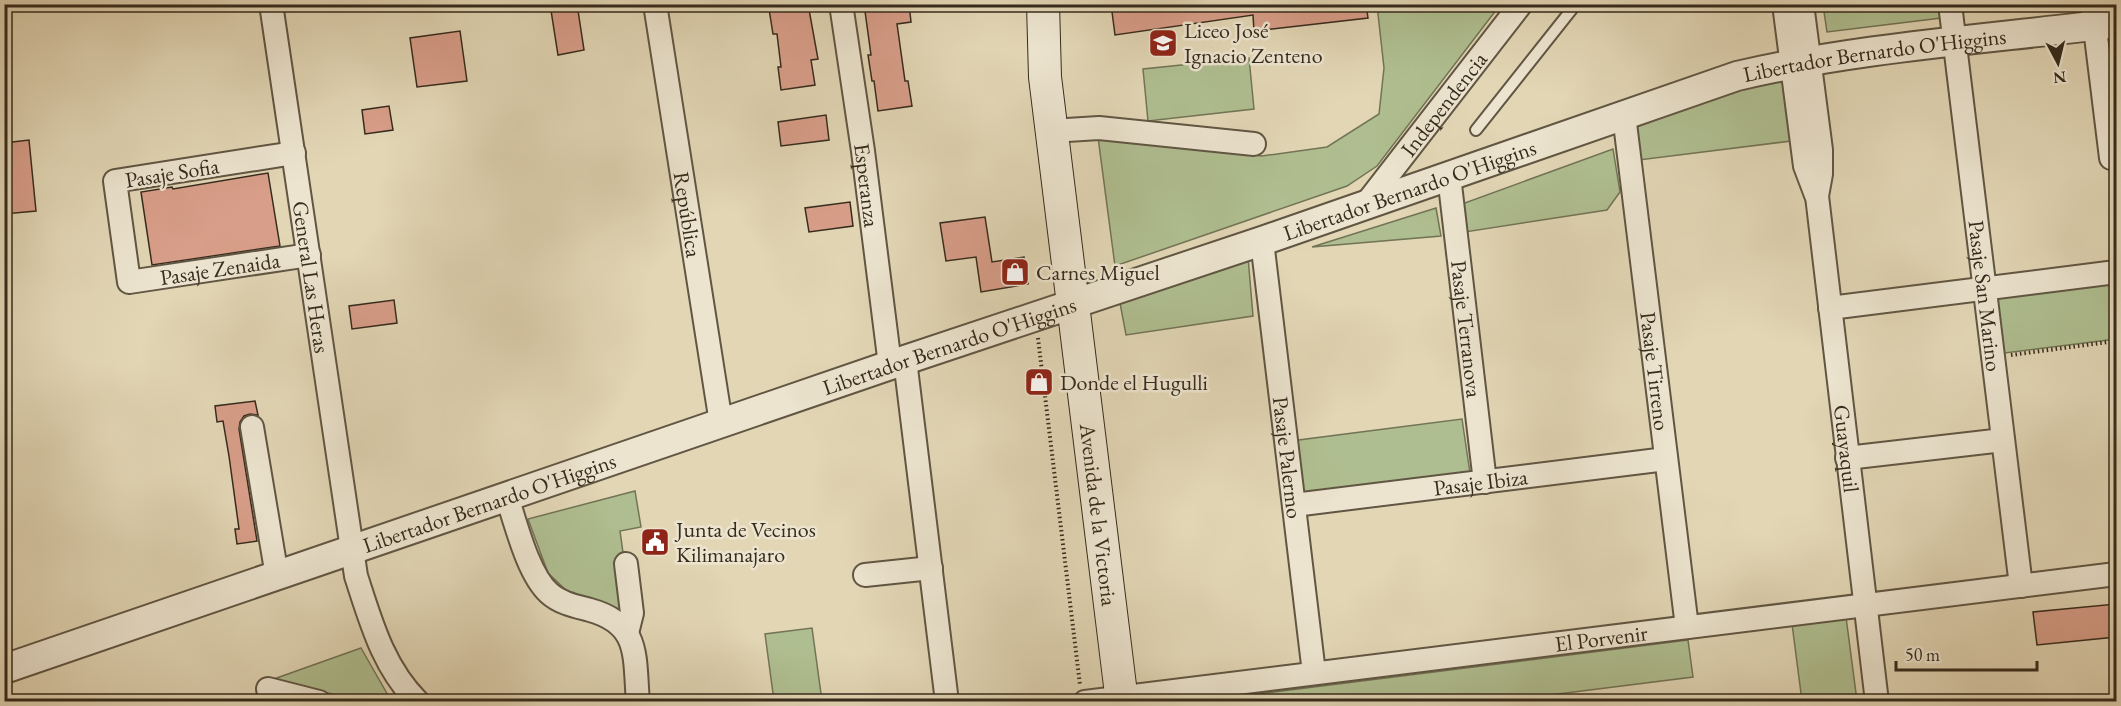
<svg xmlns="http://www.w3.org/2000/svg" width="2121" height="706" viewBox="0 0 2121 706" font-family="'EB Garamond',serif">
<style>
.green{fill:#afbe90;stroke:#727456;stroke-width:1.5}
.building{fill:#d89e89;stroke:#362b1d;stroke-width:1.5}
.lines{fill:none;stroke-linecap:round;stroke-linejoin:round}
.service-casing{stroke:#615643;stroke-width:14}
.minor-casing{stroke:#615643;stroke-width:26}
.tertiary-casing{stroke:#615643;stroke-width:32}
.secondary-casing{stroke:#362b1d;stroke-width:34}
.path{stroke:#362b1d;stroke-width:4;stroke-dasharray:1.5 3;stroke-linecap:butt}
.service{stroke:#ece4cf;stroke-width:10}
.minor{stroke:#ece4cf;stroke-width:22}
.tertiary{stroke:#ece4cf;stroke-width:28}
.secondary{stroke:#ece4cf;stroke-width:32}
.labels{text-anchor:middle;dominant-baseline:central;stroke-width:5;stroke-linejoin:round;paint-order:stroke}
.poi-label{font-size:22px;fill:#362b1d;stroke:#ece4cf;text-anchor:start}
.street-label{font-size:22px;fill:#362b1d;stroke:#ece4cf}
</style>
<rect width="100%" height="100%" fill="#e2d6b5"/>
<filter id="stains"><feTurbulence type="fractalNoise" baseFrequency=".00333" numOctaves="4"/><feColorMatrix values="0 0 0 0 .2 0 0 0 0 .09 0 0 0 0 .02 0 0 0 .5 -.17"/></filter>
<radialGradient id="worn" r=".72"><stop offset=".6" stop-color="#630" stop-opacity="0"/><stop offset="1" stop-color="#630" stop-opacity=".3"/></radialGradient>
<g class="green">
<path d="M 1377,5 L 1500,5 L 1377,166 L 1347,186 L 1115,266 L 1098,137 L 1262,156 L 1327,147 L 1379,114 L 1384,68 Z"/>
<path d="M 1823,5 L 1939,5 L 1941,18 L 1827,32 Z"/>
<path d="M 1249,58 L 1254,109 L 1148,121 L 1143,69 Z"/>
<path d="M 1783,78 L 1791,141 L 1639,160 L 1634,128 L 1731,91 Z"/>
<path d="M 1613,149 L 1620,192 L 1607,210 L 1465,232 L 1462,204 Z"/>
<path d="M 1436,208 L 1441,236 L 1312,247 Z"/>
<path d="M 1248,257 L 1253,316 L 1126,335 L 1120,303 Z"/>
<path d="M 2116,283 L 2116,339 L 1997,354 L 1990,298 Z"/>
<path d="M 1462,419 L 1470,473 L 1298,497 L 1291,441 Z"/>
<path d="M 635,491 L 641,527 L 620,531 L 630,603 L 617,610 L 568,592 L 548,573 L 528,519 Z"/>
<path d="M 1846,617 L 1857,701 L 1802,701 L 1792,624 Z"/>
<path d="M 812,628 L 822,701 L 774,701 L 765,634 Z"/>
<path d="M 1688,640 L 1693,677 L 1495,702 L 1260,701 L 1259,694 Z"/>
<path d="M 361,648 L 389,697 L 387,701 L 359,701 L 274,679 Z"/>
</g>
<g class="building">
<path d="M 550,4 L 577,4 L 584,50 L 558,55 Z"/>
<path d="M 808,4 L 818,59 L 811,60 L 815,85 L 781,90 L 778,67 L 781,67 L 777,34 L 773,34 L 769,9 Z"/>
<path d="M 864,4 L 909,4 L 911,22 L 897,24 L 905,81 L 908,81 L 912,106 L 878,111 L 874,81 L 872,81 L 868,55 L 871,55 Z"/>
<path d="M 1111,4 L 1366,4 L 1368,18 L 1254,31 L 1253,15 L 1115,35 Z"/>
<path d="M 460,31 L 467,81 L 417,87 L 410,38 Z"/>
<path d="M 389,106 L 393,130 L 365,134 L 362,110 Z"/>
<path d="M 826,115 L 829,140 L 781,146 L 778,122 Z"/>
<path d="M 29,140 L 36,211 L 4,214 L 4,143 Z"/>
<path d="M 268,173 L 280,246 L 152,265 L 141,192 L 172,187 L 173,189 Z"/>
<path d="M 850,202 L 853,226 L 809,232 L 805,208 Z"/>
<path d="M 985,217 L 992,262 L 1024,257 L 1028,284 L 981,292 L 976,257 L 946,261 L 940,223 Z"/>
<path d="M 394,300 L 397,323 L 352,329 L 349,306 Z"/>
<path d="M 255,401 L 258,415 L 250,414 L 244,416 L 240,422 L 239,429 L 257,541 L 237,544 L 235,529 L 239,529 L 229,456 L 223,421 L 217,422 L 215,406 Z"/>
<path d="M 2116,604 L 2116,637 L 2037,645 L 2033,612 Z"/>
</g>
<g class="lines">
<g class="service-casing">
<path id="service" d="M 1476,130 L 1576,4"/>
</g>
<g class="minor-casing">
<g id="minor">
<path id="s1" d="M 271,4 L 356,576 C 371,622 383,667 418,702"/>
<path id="s2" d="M 655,4 L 721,423"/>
<path id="s3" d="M 841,4 L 863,151 L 890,365"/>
<path d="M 1784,4 L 1805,166 L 1816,195"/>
<path id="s4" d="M 1802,4 L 1821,150 L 1821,174 L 1817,196 L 1877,702"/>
<path id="s5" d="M 1950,4 L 2021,586"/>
<path d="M 2092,4 L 2111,158"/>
<path id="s6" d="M 1624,115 L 1687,627"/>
<path d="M 1051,131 L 1099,128 L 1254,144"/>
<path id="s7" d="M 294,153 L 115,181 L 129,282 L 309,255"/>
<path id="s8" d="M 1449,176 L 1485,482"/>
<path id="s9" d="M 1365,205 L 1521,4"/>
<path id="s10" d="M 1262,241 L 1314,673"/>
<path d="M 1830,308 L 2116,272"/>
<path d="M 905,360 L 947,702"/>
<path d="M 252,427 L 277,576"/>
<path d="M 1847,458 L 2003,440"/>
<path d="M 507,497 C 516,524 528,574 549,593 C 560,603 575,606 590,610 C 641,624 634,657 638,702"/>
<path id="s11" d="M 1294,505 L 1666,459"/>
<path d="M 626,564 L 632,613 L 627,633"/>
<path d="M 865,575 L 931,568"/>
<path d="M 268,689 L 319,702"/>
<path id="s12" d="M 1085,702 L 2116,574"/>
</g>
</g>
<g class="tertiary-casing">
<g id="tertiary">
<path id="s13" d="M 4,669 L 905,360 L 1262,241 L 1737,76 C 1861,47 1990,39 2116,23"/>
</g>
</g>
<g class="secondary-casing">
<g id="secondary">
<path id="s14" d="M 1043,4 L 1045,77 L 1122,702"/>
</g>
</g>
<g class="path">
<path d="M 1038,338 L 1080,685"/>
<path d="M 2011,355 L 2116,341"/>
</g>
<use href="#service" class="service"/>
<use href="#minor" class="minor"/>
<use href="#tertiary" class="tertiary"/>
<use href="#secondary" class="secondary"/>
</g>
<defs>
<g id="school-square" transform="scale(1.5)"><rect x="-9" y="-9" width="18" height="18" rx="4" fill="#8f2418" stroke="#ece4cf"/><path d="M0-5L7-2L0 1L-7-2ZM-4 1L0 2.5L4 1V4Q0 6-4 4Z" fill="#fff"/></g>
<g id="shop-square" transform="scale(1.5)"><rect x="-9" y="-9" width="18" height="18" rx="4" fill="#8f2418" stroke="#ece4cf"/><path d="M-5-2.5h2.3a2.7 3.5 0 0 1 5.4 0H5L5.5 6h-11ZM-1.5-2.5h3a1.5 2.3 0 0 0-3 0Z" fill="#fff"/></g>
<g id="civic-square" transform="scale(1.5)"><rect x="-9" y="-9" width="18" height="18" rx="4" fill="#8f2418" stroke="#ece4cf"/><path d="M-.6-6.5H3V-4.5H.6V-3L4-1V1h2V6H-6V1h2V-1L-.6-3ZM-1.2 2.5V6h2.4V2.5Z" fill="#fff"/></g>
</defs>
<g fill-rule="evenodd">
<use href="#school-square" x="1163" y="43"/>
<use href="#shop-square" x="1015" y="272"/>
<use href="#shop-square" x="1039" y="382"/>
<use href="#civic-square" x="655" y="542"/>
</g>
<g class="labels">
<g class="poi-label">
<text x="1184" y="30">Liceo José<tspan x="1184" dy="25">Ignacio Zenteno</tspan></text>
<text x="1036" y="272">Carnes Miguel</text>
<text x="1060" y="382">Donde el Hugulli</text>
<text x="676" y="529">Junta de Vecinos<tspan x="676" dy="25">Kilimanajaro</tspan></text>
</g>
<g class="street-label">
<text stroke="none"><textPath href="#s13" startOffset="1971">Libertador Bernardo O'Higgins</textPath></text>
<text stroke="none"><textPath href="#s9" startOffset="128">Independencia</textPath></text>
<text transform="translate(172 173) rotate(-9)">Pasaje Sofia</text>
<text stroke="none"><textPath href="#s3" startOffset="183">Esperanza</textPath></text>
<text stroke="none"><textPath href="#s13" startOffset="1485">Libertador Bernardo O'Higgins</textPath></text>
<text stroke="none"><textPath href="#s2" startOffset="213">República</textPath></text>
<text stroke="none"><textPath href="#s7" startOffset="375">Pasaje Zenaida</textPath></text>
<text stroke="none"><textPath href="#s1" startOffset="276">General Las Heras</textPath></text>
<text stroke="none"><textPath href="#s5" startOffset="294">Pasaje San Marino</textPath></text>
<text stroke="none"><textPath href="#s8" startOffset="154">Pasaje Terranova</textPath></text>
<text stroke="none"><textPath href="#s13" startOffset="999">Libertador Bernardo O'Higgins</textPath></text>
<text stroke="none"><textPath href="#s6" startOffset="258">Pasaje Tirreno</textPath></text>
<text stroke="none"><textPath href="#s4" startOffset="448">Guayaquil</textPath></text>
<text stroke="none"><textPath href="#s10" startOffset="218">Pasaje Palermo</textPath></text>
<text stroke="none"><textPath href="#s11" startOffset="188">Pasaje Ibiza</textPath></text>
<text stroke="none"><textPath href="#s13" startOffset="513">Libertador Bernardo O'Higgins</textPath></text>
<text stroke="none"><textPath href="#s14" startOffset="514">Avenida de la Victoria</textPath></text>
<text stroke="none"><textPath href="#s12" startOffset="520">El Porvenir</textPath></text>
</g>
</g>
<rect width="2121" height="706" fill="none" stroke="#e2d6b5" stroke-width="24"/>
<rect x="6" y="6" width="2109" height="694" fill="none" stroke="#362b1d" stroke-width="3"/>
<rect x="12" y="12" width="2097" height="682" fill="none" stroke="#362b1d" stroke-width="1.5"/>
<g transform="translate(2058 63) rotate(173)" stroke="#ece4cf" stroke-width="4.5" paint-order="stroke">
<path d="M0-4.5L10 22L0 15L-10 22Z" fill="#362b1d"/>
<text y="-9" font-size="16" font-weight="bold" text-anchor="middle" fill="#362b1d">N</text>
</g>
<path d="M1896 661v9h141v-9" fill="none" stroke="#362b1d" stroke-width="3"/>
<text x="1905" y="661" font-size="18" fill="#362b1d" stroke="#ece4cf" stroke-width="4.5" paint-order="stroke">50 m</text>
<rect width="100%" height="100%" filter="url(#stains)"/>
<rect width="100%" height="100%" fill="url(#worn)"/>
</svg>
